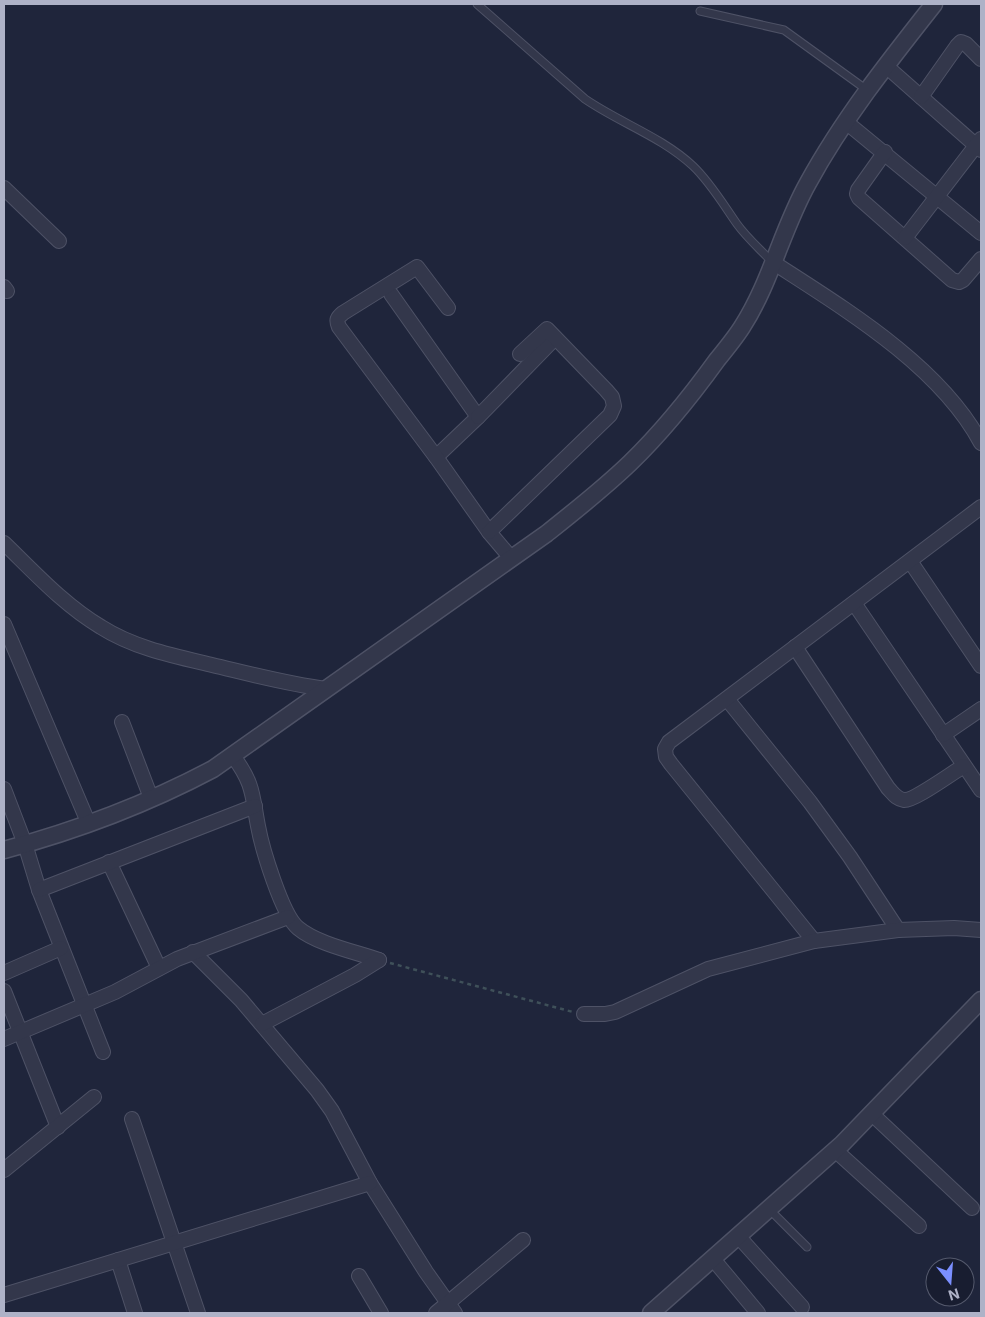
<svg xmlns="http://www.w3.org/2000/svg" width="985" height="1317" viewBox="0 0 985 1317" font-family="Inter,sans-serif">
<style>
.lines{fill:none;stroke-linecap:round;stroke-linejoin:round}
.service-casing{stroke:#4e5266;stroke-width:9}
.minor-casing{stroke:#4e5266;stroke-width:16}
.tertiary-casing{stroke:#4e5266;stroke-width:19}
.path{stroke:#3f5059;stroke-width:2.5;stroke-dasharray:4 4;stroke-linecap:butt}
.service{stroke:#33374b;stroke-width:7}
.minor{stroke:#33374b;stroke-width:14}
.tertiary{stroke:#33374b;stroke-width:16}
</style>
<rect width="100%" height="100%" fill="#1f253b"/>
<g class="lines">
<g class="service-casing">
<g id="service">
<path d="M 477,4 L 585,99 C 620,123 662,137 693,166 C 710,182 723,204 737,224 C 747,238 761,250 773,263"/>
<path d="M 700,11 L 784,30 L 867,90"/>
<path d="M 769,1209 L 807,1247"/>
</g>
</g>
<g class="minor-casing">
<g id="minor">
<path d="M 886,66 L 981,150"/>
<path d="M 921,97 L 957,46 L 961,42 L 966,44 L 981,59"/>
<path d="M 846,122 L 981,233"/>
<path d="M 885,152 L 858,190 L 857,194 L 859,198 L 952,280 L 959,282 L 963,280 L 981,259"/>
<path d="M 4,188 L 59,241"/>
<path d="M 905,238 L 981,139"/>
<path d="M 774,263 C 845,309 940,366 981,443"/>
<path d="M 4,287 L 7,291"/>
<path d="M 391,294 L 478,417 L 436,457"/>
<path d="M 448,308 L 417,267 L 343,313 C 337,318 336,320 339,327 L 436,457 L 489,532 L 511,558"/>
<path d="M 478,417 L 555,338"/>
<path d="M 489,532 L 610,415 L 614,406 L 612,397 L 606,390 L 547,329 L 520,354"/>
<path d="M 4,543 C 34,572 64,605 101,627 C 134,648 174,656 212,665 C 250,674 287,684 326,689"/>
<path d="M 910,561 L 981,666"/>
<path d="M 854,603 L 981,790"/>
<path d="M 4,624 L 88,822"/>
<path d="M 795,647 L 888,788 C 893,793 896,799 904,800 C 914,801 953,772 964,766"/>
<path d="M 727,699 L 810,802 L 850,857 L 898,930"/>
<path d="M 122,722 L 151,798"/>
<path d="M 943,735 L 981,709"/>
<path d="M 233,756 C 254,784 252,795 258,826 C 262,848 282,915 298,928 C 317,944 356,952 379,960"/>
<path d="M 4,789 L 25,844 L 39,890 L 103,1052"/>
<path d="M 109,862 L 159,968"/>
<path d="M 39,890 L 255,806"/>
<path d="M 814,941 L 671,764 L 666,757 L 665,749 L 669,742 L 981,507"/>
<path d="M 193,952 L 241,1000 L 317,1090 L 332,1111 L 370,1183 L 426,1272 L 455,1313"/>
<path d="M 4,973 L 61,948"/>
<path d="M 4,991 L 58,1127"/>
<path d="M 584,1014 L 605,1014 L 615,1012 L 708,969 L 814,941 L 898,930 L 954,928 L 981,930"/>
<path d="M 262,1024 L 355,975 L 379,960"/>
<path d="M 4,1039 L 115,992 L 177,959 L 288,917"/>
<path d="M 872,1114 L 972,1208"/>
<path d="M 132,1119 L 198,1313"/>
<path d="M 835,1150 L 919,1226"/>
<path d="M 4,1170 L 94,1097"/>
<path d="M 738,1236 L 802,1307"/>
<path d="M 713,1259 L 758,1313"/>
<path d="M 118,1260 L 135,1313"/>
<path d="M 359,1276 L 381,1313"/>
<path d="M 4,1295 L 370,1183"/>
<path d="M 436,1313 L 523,1240"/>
</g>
</g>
<g class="tertiary-casing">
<g id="tertiary">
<path d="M 4,850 C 75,831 147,804 213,769 L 546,534 C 575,511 603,489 630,463 C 662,432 691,396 717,360 C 726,349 735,338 742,327 C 771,282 782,229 808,183 C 843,119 889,61 934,4"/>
<path d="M 651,1313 L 842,1144 L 981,1000"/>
</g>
</g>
<path class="path" d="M 390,963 L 573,1012"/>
<use href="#service" class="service"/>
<use href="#minor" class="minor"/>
<use href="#tertiary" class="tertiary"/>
</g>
<rect width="985" height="1317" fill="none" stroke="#aeb2c7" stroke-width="10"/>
<g transform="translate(950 1282) rotate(163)"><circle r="24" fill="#181d30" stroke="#54596c"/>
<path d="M0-4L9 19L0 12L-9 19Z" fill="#7b8fff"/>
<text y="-8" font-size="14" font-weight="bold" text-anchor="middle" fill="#aeb2c7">N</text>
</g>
</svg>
